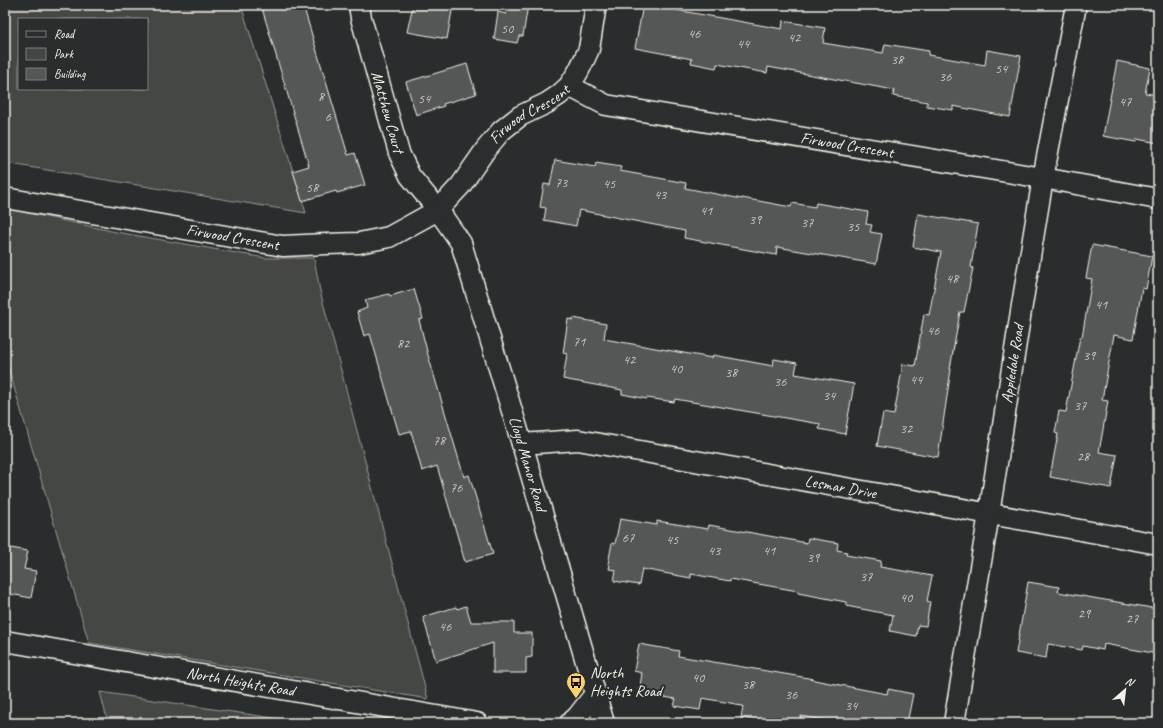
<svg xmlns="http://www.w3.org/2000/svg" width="1163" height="728" viewBox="0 0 1163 728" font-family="Caveat,sans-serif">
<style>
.green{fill:#444645;stroke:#9c9c96;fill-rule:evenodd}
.building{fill:#555756;stroke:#f4f1e8}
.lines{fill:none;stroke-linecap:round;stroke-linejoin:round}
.minor-casing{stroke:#f4f1e8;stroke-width:23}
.minor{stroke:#2a2d2e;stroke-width:20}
.labels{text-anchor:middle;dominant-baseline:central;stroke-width:4;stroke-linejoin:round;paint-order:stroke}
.number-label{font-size:14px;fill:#cccac4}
.street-label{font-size:16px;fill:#f4f1e8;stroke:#2a2d2e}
.poi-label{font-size:16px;fill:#f4f1e8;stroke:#2a2d2e;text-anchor:start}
</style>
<rect width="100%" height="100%" fill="#2a2d2e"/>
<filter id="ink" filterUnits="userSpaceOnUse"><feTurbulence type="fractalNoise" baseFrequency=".025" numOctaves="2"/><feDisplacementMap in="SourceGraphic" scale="8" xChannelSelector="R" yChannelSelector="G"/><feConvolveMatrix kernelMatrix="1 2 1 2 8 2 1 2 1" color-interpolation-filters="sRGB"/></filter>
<g filter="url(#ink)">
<g class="green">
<path d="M 5,5 L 241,5 L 306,213 L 5,163 ZM 19,19 L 147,19 L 147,89 L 19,89 Z"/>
<path d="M 5,208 L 116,232 L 265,258 L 314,258 L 320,291 L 428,699 L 89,643 L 5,356 Z"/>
<path d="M 100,692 L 306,723 L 108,723 Z"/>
</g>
<g class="building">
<path d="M 261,5 L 303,5 L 348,155 L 355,153 L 365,185 L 337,193 L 336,191 L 302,201 L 293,171 L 309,166 Z"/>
<path d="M 413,5 L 453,5 L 447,39 L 407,32 Z"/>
<path d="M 507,5 L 528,5 L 523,36 L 519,36 L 517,43 L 494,39 L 498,12 L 506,14 Z"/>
<path d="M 643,5 L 677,5 L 676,10 L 782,29 L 783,21 L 825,28 L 823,43 L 883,53 L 885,44 L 929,51 L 928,55 L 985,65 L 987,50 L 1021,56 L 1010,117 L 953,106 L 953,110 L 927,106 L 927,102 L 893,96 L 894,90 L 768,67 L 767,73 L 717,64 L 716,68 L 691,63 L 692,59 L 635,48 Z"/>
<path d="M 1117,61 L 1150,68 L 1145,93 L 1158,95 L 1158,143 L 1137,139 L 1136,142 L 1103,136 Z"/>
<path d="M 467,64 L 476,94 L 443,104 L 444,106 L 416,115 L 406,82 Z"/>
<path d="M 555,160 L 595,167 L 596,163 L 621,167 L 620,171 L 686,183 L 685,188 L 742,199 L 742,198 L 791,207 L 792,203 L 815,207 L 816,203 L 868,212 L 866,224 L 872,225 L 870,232 L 882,234 L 876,264 L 777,247 L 776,255 L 727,246 L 684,238 L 685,231 L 579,210 L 576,226 L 544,220 L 546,208 L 540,207 L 544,184 L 550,185 Z"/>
<path d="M 918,214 L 978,224 L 971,267 L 973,268 L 964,312 L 960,312 L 950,369 L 951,369 L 938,457 L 877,446 L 883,413 L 894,415 L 903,364 L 915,366 L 924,314 L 929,315 L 941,252 L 913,247 Z"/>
<path d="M 1092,245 L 1152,256 L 1146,289 L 1142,288 L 1133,339 L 1114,335 L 1102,400 L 1108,401 L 1099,452 L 1117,455 L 1111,488 L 1050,477 L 1058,434 L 1055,433 L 1059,411 L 1066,412 L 1080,337 L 1082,337 L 1092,279 L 1086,278 Z"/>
<path d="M 414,289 L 423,319 L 419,320 L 428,355 L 464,477 L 469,475 L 493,554 L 465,562 L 437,466 L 422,471 L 411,431 L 399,434 L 370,334 L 364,336 L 357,312 L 367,308 L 365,300 L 389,294 L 390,296 Z"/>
<path d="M 573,318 L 606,324 L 604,339 L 712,358 L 713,355 L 773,366 L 774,359 L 797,363 L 795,374 L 854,384 L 845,434 L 819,429 L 820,424 L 675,399 L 674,402 L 647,398 L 647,399 L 622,394 L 622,390 L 563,379 L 567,354 L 563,353 L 568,319 L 573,320 Z"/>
<path d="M 620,519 L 657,525 L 657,521 L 708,529 L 709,525 L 807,543 L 808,538 L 838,543 L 837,550 L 847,552 L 846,555 L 881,561 L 880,567 L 932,576 L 927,601 L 930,602 L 926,626 L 918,625 L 916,636 L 890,631 L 893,615 L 846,606 L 846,602 L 798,593 L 798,591 L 730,579 L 730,581 L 691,574 L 691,578 L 642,569 L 639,585 L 614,581 L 616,570 L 609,569 L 610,565 L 608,564 L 612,543 L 615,544 Z"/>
<path d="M 5,547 L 28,551 L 24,569 L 36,571 L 31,598 L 5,593 Z"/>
<path d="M 1028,582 L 1059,587 L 1058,592 L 1158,609 L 1158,654 L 1104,644 L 1103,650 L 1083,646 L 1082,650 L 1048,644 L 1046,658 L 1016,653 Z"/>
<path d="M 466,606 L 471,622 L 514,622 L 514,633 L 532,633 L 532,657 L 526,658 L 526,673 L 493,673 L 493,643 L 436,661 L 423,617 L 456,607 L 457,609 Z"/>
<path d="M 639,644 L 679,651 L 678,656 L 731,665 L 814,679 L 814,680 L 887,694 L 888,689 L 913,694 L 907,723 L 841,723 L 801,716 L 799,723 L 770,723 L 741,718 L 743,706 L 736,705 L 736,704 L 702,698 L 700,710 L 674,706 L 676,699 L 639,693 L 642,673 L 634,671 Z"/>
</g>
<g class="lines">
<g class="minor-casing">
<g id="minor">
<path id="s1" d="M 359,5 L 361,18 L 399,153 L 410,176 L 438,210 L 461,243 L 522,444 L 604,723"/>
<path id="s2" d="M 569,86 L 606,105 L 1043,178 L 1158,199"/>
<path id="s3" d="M 5,198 L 283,246 L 326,244 L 359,243 L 389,237 L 438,210 L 461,185 L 486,149 L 501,131 L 520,116 L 547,103 L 559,95 L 569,86 L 578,72 L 584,60 L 589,49 L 596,5"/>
<path id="s4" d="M 522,444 L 578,440 L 1158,544"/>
<path id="s5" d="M 5,641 L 477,723"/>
<path d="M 570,723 L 577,717 L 595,694"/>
<path id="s6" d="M 954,723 L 989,514 L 1022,305 L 1043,178 L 1076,5"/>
</g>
</g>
<use href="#minor" class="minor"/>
</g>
</g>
<defs>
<g id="bus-pin" transform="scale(1)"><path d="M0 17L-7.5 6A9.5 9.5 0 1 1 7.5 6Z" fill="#ffd166" stroke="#2a2d2e"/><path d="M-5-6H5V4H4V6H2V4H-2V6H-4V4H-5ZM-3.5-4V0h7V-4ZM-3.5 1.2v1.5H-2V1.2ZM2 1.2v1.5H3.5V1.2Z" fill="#111"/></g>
</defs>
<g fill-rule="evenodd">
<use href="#bus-pin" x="576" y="682"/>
</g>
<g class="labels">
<g class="number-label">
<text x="507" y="28">50</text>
<text x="694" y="33">46</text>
<text x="794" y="37">42</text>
<text x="743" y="43">44</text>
<text x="897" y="59">38</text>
<text x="1001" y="68">54</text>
<text x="945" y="76">36</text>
<text x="321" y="96">8</text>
<text x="424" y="98">54</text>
<text x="1125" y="101">47</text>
<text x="328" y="116">6</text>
<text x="561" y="182">73</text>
<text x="609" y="183">45</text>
<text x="312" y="187">58</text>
<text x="660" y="194">43</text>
<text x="706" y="210">41</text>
<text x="755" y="219">39</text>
<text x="807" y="222">37</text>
<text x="853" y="226">35</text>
<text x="952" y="278">48</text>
<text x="1101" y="304">41</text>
<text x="933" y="330">46</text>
<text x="579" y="341">71</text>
<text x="403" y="343">82</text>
<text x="1089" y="355">39</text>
<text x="629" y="359">42</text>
<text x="676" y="368">40</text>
<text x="731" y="372">38</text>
<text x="916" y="379">44</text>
<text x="780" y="381">36</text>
<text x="829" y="395">34</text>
<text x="1080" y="405">37</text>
<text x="906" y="428">32</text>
<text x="439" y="440">78</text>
<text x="1083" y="456">28</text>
<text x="456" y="487">76</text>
<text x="628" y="537">67</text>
<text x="672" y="539">45</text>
<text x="714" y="550">43</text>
<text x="769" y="550">41</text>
<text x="813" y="557">39</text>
<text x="866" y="576">37</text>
<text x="906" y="597">40</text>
<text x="1084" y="613">29</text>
<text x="1132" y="618">27</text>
<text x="445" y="626">46</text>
<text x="698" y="677">40</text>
<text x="748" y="684">38</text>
<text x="791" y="694">36</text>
<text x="851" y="705">34</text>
</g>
<g class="street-label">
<text stroke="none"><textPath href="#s1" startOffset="111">Matthew Court</textPath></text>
<text stroke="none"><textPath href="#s3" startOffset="579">Firwood Crescent</textPath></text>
<text stroke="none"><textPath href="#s2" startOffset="286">Firwood Crescent</textPath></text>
<text stroke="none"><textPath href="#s3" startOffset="231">Firwood Crescent</textPath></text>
<text stroke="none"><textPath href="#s6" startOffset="364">Appledale Road</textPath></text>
<text stroke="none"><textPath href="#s1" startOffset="494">Lloyd Manor Road</textPath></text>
<text stroke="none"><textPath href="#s4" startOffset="323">Lesmar Drive</textPath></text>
<text stroke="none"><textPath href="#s5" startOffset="239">North Heights Road</textPath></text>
</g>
<g class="poi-label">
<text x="590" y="673">North<tspan x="590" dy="18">Heights Road</tspan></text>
</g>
</g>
<rect width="1163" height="728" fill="none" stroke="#2a2d2e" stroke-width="20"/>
<rect x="10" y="10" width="1143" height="708" fill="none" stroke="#f4f1e8" stroke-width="1.5" filter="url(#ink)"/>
<rect x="18" y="18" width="130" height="72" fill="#2a2d2e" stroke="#7b7b78"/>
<rect x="26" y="31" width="20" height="6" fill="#2a2d2e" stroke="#7b7b78"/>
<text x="54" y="38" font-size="12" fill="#f4f1e8">Road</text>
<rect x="26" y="48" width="20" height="12" fill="#444645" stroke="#7b7b78"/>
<text x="54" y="58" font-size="12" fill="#f4f1e8">Park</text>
<rect x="26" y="68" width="20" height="12" fill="#555756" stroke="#7b7b78"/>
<text x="54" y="78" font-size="12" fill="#f4f1e8">Building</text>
<g transform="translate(1125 690) rotate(28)" stroke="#2a2d2e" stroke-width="3" paint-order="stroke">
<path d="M0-3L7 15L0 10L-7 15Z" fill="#f4f1e8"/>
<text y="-6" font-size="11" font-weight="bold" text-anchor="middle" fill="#f4f1e8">N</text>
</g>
</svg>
